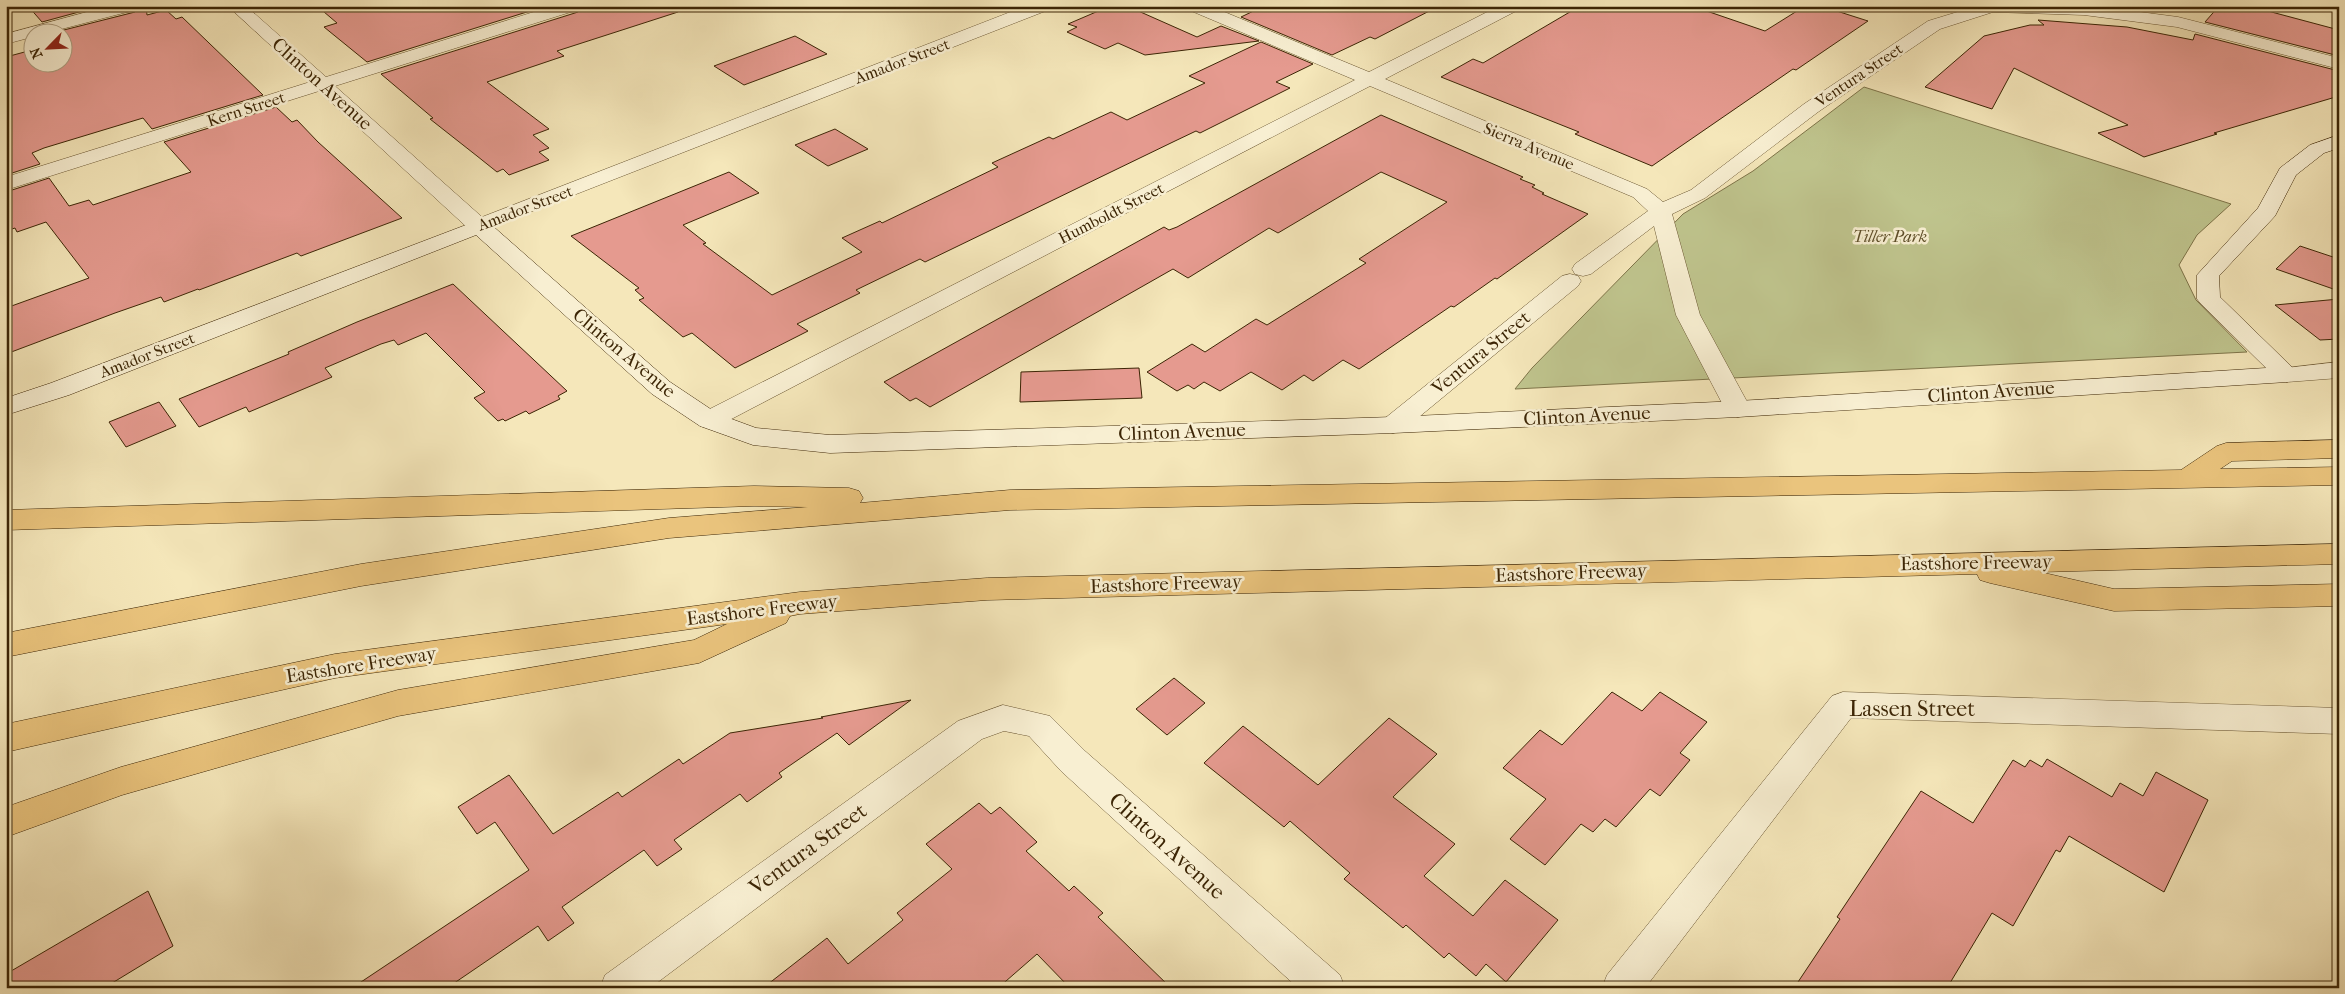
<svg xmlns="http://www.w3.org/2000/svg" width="2345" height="994" viewBox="0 0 2345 994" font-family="'IM FELL French Canon',serif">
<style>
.green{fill:#bfc48d;stroke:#7e7449}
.building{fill:#e59a8f;stroke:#3c2505}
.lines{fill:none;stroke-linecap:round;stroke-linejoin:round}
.street-casing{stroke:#6a5632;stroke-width:1}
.secondary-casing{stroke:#3c2505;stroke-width:1}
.highway-casing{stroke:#3c2505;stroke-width:1}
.street{fill:#f8efd2;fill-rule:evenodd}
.secondary{fill:#f8efd2;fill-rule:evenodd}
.highway{fill:#eac47d;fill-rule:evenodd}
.labels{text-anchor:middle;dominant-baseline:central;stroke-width:5;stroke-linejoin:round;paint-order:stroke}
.far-street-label{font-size:16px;fill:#3c2505;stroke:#f8efd2}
.far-park-label{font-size:16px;font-style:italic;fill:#5d4d27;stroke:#f8efd2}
.street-label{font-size:19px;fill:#3c2505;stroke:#f8efd2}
.near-street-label{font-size:22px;fill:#3c2505;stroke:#f8efd2}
</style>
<rect width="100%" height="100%" fill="#f5e7ba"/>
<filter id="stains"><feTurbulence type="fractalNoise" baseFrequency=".004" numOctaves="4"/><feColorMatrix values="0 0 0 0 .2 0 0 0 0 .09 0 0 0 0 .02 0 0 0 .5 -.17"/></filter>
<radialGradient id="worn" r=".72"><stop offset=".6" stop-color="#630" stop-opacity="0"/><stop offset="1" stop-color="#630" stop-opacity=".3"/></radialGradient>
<path class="green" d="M 1864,87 L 2231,204 L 2197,235 L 2179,265 L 2196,300 L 2247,352 L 1515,389 L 1532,368 L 1683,214 L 1753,171 Z"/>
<g class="building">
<path d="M 28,6 L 101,6 L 42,22 Z"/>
<path d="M 139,6 L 146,6 L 147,15 L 166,10 L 176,19 L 182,17 L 263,95 L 152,129 L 143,118 L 44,148 L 32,153 L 40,164 L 6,175 L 6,57 L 32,50 L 32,62 L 62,62 L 62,32 L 56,32 L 135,12 Z"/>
<path d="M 317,6 L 546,6 L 367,62 L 324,27 L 337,23 Z"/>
<path d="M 581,6 L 677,6 L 678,12 L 557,51 L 564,56 L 487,82 L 549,129 L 533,135 L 549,148 L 539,152 L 549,160 L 509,175 L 503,169 L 497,172 L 477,156 L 430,119 L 433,118 L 381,74 L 578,12 Z"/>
<path d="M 1110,6 L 1127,6 L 1197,37 L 1221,26 L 1259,41 L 1145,55 L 1118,43 L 1105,49 L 1067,32 L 1077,27 L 1068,24 Z"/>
<path d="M 1264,6 L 1439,6 L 1375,39 L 1370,37 L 1332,55 L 1241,17 Z"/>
<path d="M 1580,6 L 1692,6 L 1765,31 L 1805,6 L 1821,6 L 1868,21 L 1796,70 L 1793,69 L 1652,166 L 1575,134 L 1579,132 L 1441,77 L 1473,59 L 1483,63 Z"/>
<path d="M 2219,6 L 2249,6 L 2339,30 L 2339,56 L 2205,22 Z"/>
<path d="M 2038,20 L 2127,27 L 2193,40 L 2195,34 L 2339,71 L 2339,96 L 2214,133 L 2217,134 L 2144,157 L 2098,133 L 2128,125 L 2014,68 L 1992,109 L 1925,87 L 1984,36 L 2030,25 L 2044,25 Z"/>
<path d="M 795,36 L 827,54 L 744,85 L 714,66 Z"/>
<path d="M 1261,42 L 1313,64 L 1276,82 L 1290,88 L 1200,133 L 1196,131 L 1175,141 L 925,262 L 920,259 L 856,290 L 860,293 L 797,324 L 808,331 L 735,368 L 692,333 L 683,337 L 639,300 L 644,298 L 635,290 L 639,288 L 571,236 L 729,172 L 759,193 L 683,225 L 706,243 L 703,244 L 772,295 L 862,252 L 842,238 L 880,221 L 882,223 L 998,167 L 992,163 L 1049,137 L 1053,139 L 1111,112 L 1127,120 L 1205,83 L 1189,76 Z"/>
<path d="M 276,107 L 292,122 L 297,120 L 318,142 L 402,218 L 301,256 L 297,253 L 199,290 L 198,289 L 164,302 L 161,297 L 115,313 L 6,354 L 6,308 L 89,278 L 46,222 L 17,232 L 15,228 L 6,231 L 6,192 L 49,178 L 69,206 L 89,200 L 93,205 L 191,172 L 164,142 Z"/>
<path d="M 1381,115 L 1523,177 L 1520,179 L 1535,185 L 1532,187 L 1544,193 L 1542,194 L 1588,214 L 1497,279 L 1495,278 L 1454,307 L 1451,306 L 1359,369 L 1343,360 L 1313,381 L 1304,375 L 1282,390 L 1251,372 L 1220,391 L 1204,382 L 1194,389 L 1188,385 L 1177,391 L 1147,372 L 1192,344 L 1205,352 L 1256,319 L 1267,325 L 1366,263 L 1359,259 L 1447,202 L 1381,172 L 1278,233 L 1269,228 L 1188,278 L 1173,269 L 930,407 L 916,398 L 910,401 L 884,382 L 1164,227 L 1169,230 L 1177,227 Z"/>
<path d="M 835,129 L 868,149 L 828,166 L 795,145 Z"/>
<path d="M 2300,246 L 2339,259 L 2339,291 L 2276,269 Z"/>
<path d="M 453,284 L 567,391 L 558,396 L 560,399 L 529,414 L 526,411 L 505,421 L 503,419 L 498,421 L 474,398 L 485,392 L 426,333 L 398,345 L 394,340 L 381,344 L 325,368 L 332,377 L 249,412 L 246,407 L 199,427 L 179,399 L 289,354 L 288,352 L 357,322 Z"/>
<path d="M 2339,299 L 2339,339 L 2320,340 L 2275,305 Z"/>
<path d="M 1139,368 L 1142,398 L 1020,402 L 1021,372 Z"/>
<path d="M 159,402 L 176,426 L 126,447 L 109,422 Z"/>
<path d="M 1174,678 L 1205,703 L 1167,735 L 1136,709 Z"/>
<path d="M 1612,692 L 1642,711 L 1660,692 L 1707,722 L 1680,753 L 1690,760 L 1660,796 L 1650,789 L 1616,827 L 1605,819 L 1593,832 L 1581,824 L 1545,865 L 1510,839 L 1546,799 L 1503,768 L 1540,730 L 1562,745 Z"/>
<path d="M 911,700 L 849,745 L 837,733 L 779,773 L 782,777 L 747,802 L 740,794 L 674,840 L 682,849 L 657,866 L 644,850 L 562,907 L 574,923 L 548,941 L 538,926 L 447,988 L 352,988 L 529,870 L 495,822 L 477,834 L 458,807 L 509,775 L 553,834 L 618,792 L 622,797 L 679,759 L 683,764 L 730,733 L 823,718 L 821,717 Z"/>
<path d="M 1389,718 L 1437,754 L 1393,797 L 1455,844 L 1424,876 L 1473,916 L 1505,880 L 1558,920 L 1506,982 L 1486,964 L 1476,976 L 1449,953 L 1444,958 L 1406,925 L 1403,928 L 1344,879 L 1350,873 L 1290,821 L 1284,827 L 1204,763 L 1243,726 L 1318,785 Z"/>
<path d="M 2047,759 L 2112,797 L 2120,783 L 2143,796 L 2156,772 L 2208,800 L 2164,892 L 2069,836 L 2060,852 L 2056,850 L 2013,926 L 1992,913 L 1947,988 L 1794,988 L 1840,919 L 1837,917 L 1921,791 L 1973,823 L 2013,760 L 2025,767 L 2030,760 L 2042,767 Z"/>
<path d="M 979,803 L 991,814 L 1000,807 L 1037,842 L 1026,851 L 1069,891 L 1074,886 L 1103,913 L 1098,917 L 1171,988 L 1070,988 L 1037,954 L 998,988 L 763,988 L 827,938 L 848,964 L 903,920 L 897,913 L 952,869 L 926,844 Z"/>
<path d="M 148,891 L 173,946 L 104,988 L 6,988 L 6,974 Z"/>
</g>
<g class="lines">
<g class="street-casing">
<g id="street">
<path d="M 109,6 L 137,6 L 135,10 L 50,32 L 32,32 L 32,37 L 6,44 L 6,34 Z"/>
<path d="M 228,6 L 246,6 L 326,77 L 553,6 L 579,6 L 577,10 L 335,86 L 482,217 L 1026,6 L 1050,6 L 1048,10 L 479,232 L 471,231 L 319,91 L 6,190 L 6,177 L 310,82 Z"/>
<path d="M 1187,6 L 1210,6 L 1369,72 L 1499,6 L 1520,6 L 1518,10 L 1385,79 L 1647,189 L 1663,202 L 1691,190 L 1804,104 L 1928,21 L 1977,6 L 2094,6 L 2178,17 L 2339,58 L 2339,69 L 2177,27 L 2084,15 L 1993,12 L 1940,29 L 1818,112 L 1705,198 L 1672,214 L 1700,315 L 1751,409 L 1747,415 L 1738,417 L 1729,415 L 1725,409 L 1676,315 L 1654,226 L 1591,274 L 1583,276 L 1575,274 L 1572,269 L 1575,264 L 1648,211 L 1633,197 L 1370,86 L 718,426 L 709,428 L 700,426 L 696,420 L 700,414 L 1355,80 L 1189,10 Z"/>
<path d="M 1570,274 L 1578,276 L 1581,281 L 1578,286 L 1402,431 L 1393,433 L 1384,431 L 1380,425 L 1384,419 L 1562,276 Z"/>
<path d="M 2339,362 L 2339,378 L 2287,382 L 2278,379 L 2275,374 L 2278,369 Z"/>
<path d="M 1843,692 L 2339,708 L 2339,734 L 1851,718 L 1645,988 L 1602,988 L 1607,975 L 1832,696 Z"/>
<path d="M 1003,705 L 1050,716 L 1085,751 L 1340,975 L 1345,988 L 1298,988 L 1061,771 L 1029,736 L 1004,731 L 982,739 L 650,988 L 600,988 L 605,975 L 958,721 Z"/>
</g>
</g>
<g class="secondary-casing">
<path id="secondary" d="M 2339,135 L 2339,148 L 2324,153 L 2296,175 L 2275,216 L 2219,276 L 2220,297 L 2299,374 L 2296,379 L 2287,382 L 1738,417 L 1393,433 L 830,453 L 753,445 L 700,426 L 652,394 L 476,235 L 69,395 L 6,415 L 6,398 L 51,383 L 479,220 L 487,221 L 670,382 L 718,414 L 756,428 L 830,435 L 1393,417 L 1738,401 L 2266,368 L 2201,304 L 2197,299 L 2197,275 L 2258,208 L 2280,168 L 2310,145 Z"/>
</g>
<g class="highway-casing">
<g id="highway">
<path d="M 2339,440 L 2339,458 L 2232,461 L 2220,469 L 2339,467 L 2339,485 L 1010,510 L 669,538 L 361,586 L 6,657 L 6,633 L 361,564 L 669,518 L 808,507 L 754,506 L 6,530 L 6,510 L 754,486 L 849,488 L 859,491 L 863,498 L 860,503 L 1010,490 L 2181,470 L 2217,446 L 2226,443 Z"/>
<path d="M 2339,544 L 2339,564 L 2040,572 L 2114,589 L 2339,584 L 2339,606 L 2114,611 L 1990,583 L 1980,580 L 1977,574 L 987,600 L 800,614 L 790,616 L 786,623 L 699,663 L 398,716 L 122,795 L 6,837 L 6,807 L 121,767 L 398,690 L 694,640 L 727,624 L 335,678 L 6,752 L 6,724 L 335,654 L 800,592 L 987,578 Z"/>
</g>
</g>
<use href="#street" class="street"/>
<use href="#secondary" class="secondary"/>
<use href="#highway" class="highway"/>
</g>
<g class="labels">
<g class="far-street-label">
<text transform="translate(902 61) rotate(-21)">Amador Street</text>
<text transform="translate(1859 75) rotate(-34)">Ventura Street</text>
<text transform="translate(246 109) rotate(-18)">Kern Street</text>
<text transform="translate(1529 146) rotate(23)">Sierra Avenue</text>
<text transform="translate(525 208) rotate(-21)">Amador Street</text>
<text transform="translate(1111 213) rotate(-27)">Humboldt Street</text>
<text transform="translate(147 355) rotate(-21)">Amador Street</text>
</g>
<g class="far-park-label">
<text x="1890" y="236">Tiller Park</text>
</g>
<g class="street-label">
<text transform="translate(322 84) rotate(42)">Clinton Avenue</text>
<text transform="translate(624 353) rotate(40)">Clinton Avenue</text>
<text transform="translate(1481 353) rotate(-39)">Ventura Street</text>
<text transform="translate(1991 392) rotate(-4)">Clinton Avenue</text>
<text transform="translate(1587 416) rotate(-3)">Clinton Avenue</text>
<text transform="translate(1182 432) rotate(-2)">Clinton Avenue</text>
<text transform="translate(1976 563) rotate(-1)">Eastshore Freeway</text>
<text transform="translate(1571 573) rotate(-2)">Eastshore Freeway</text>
<text transform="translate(1166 584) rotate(-2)">Eastshore Freeway</text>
<text transform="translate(762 610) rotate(-7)">Eastshore Freeway</text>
<text transform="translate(361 665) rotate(-9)">Eastshore Freeway</text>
</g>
<g class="near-street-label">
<text x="1912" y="709">Lassen Street</text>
<text transform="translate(1167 846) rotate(42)">Clinton Avenue</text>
<text transform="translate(808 849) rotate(-36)">Ventura Street</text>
</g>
</g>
<rect width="2345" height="994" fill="none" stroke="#f5e7ba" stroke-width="25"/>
<rect x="8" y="8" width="2330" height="979" fill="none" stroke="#3c2505" stroke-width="2.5"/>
<rect x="12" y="12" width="2320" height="969" fill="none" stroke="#3c2505"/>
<g transform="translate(48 48) rotate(246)"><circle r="24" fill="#f8efd2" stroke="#ad9e80"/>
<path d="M0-4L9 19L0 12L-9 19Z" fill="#8f2418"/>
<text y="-8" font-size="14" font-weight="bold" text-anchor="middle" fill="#3c2505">N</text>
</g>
<rect width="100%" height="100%" filter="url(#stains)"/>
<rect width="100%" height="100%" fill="url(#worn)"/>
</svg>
